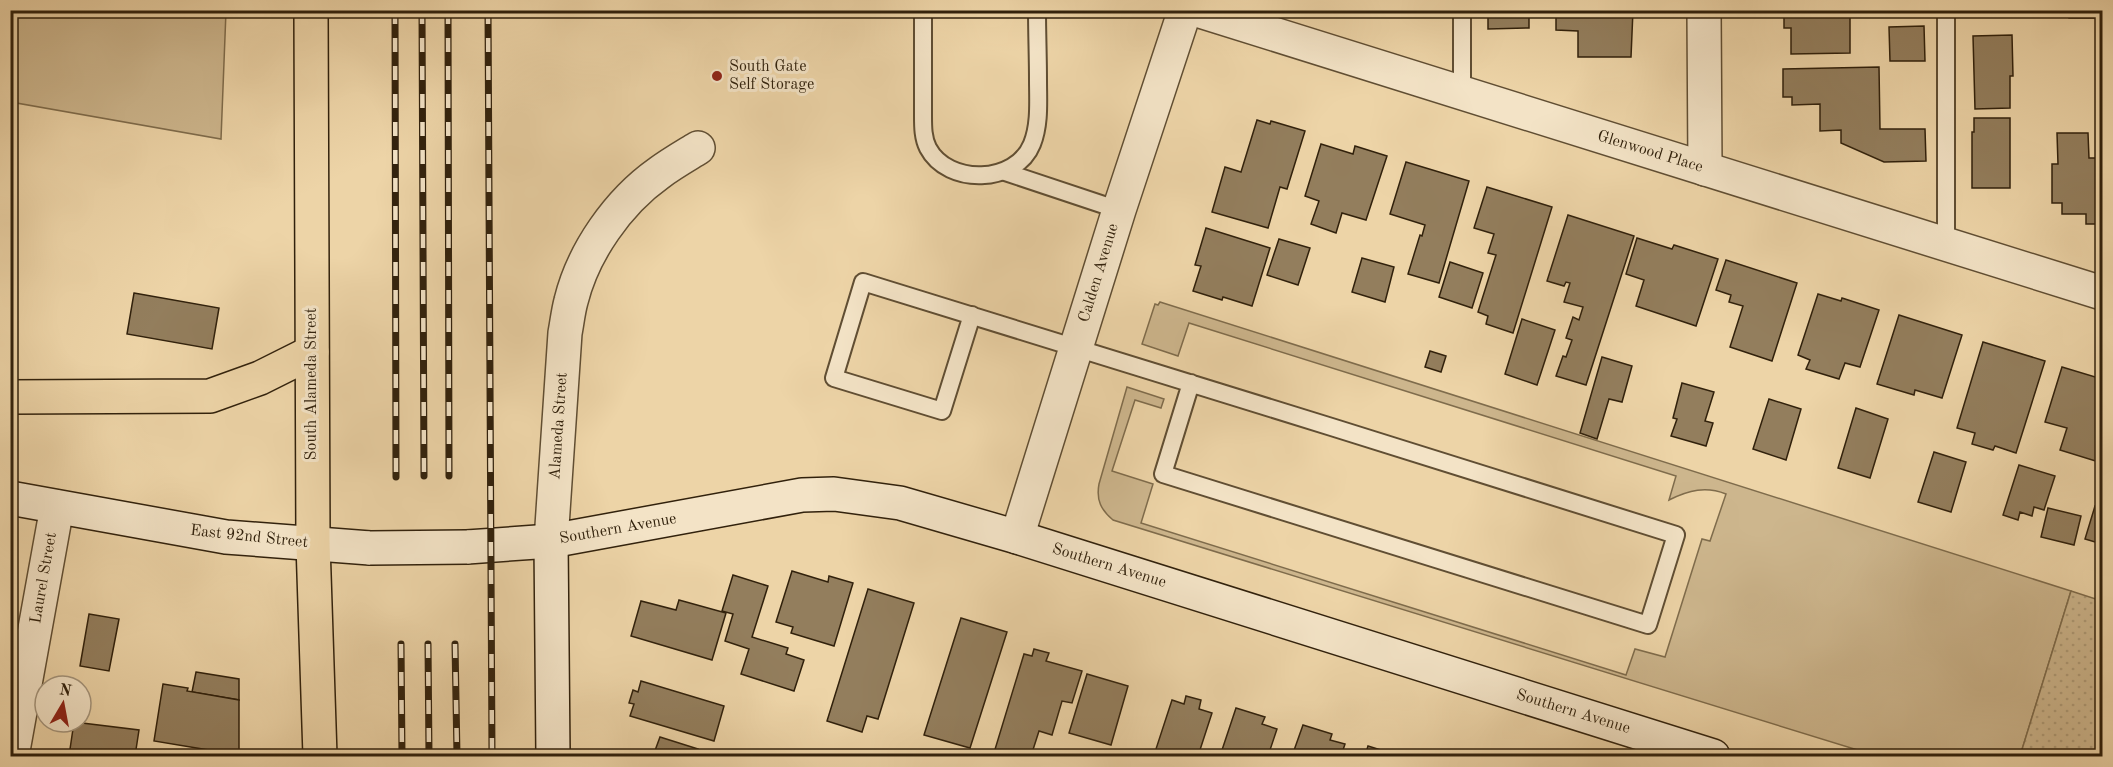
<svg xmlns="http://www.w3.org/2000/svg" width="2113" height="767" viewBox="0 0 2113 767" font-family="'Old Standard TT',serif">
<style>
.grass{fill:#cdb68d;stroke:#7f6c4c;stroke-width:1.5}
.park{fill:url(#park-dots);stroke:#7f6c4c;stroke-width:1.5}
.building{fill:#937e5d;stroke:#31210c;stroke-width:1.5}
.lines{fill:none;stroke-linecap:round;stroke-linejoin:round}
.lane-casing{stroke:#604e33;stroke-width:20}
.street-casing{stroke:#604e33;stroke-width:36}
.secondary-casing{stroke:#31210c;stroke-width:36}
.primary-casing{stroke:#31210c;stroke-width:36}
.lane{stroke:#f3e3c6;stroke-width:16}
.street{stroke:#f3e3c6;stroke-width:33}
.secondary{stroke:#f3e3c6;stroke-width:33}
.primary{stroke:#edd4a7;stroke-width:33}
.rail-casing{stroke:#31210c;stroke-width:7}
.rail{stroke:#f3e3c6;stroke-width:4.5;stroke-dasharray:14;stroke-linecap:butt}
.secondary-bridge-casing{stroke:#31210c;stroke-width:36;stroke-linecap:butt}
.secondary-bridge{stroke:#f3e3c6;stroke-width:33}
.poi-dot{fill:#8f2418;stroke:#f3e3c6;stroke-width:2}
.labels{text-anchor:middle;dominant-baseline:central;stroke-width:6;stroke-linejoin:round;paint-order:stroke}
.poi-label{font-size:16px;fill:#31210c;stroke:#f3e3c6;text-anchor:start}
.street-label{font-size:16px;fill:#31210c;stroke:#f3e3c6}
</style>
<defs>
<pattern id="park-dots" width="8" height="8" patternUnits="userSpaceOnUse" patternTransform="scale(1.5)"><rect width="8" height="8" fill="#cdb68d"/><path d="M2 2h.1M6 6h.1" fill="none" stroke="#b09c78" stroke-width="1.8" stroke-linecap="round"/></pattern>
</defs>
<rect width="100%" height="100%" fill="#edd4a7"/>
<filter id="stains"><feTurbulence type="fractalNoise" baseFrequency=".00333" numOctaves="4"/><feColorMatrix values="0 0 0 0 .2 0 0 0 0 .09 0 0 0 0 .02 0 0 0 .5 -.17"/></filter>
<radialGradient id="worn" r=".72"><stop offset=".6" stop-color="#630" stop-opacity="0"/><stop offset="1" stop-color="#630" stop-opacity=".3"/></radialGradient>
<g class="grass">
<path d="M 10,11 L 226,11 L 221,139 L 11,102 Z"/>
<path d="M 1160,302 L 2071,591 L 2020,756 L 1877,756 L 1113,520 C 1101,510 1096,500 1099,484 L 1127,387 L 1164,399 L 1161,408 L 1135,400 L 1112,471 L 1153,484 L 1141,523 L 1626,675 L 1635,649 L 1665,657 L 1702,539 L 1710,541 L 1726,494 C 1706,486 1689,490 1669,500 L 1676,476 L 1189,323 L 1178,356 L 1142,344 L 1155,304 L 1158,305 Z"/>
</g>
<path class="park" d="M 2071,591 L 2102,601 L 2102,756 L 2020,756 Z"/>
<g class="building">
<path d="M 729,10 L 833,10 L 833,14 L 729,15 Z"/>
<path d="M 1488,10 L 1529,10 L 1529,28 L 1488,29 Z"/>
<path d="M 1556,10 L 1633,10 L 1631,57 L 1578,57 L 1578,31 L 1556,30 Z"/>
<path d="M 1784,10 L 1850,10 L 1850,53 L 1791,54 L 1791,28 L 1784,28 Z"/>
<path d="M 2068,10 L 2102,10 L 2102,24 L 2097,24 L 2097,18 L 2069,18 Z"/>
<path d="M 1924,26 L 1925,61 L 1890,61 L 1889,27 Z"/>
<path d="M 2012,35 L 2013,76 L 2010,76 L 2010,108 L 1975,109 L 1973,36 Z"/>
<path d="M 2096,41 L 2102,41 L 2102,111 L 2097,111 Z"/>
<path d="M 1879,67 L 1880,129 L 1925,129 L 1926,161 L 1884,162 L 1841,143 L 1841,130 L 1820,131 L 1820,104 L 1792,105 L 1792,97 L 1783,97 L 1783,69 Z"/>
<path d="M 1974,118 L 2010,118 L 2010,188 L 1972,188 L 1972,132 L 1974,132 Z"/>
<path d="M 1257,120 L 1270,124 L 1271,121 L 1305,131 L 1287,189 L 1280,187 L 1268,228 L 1212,212 L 1225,167 L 1241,172 Z"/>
<path d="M 2057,133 L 2088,133 L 2089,158 L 2102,158 L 2102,224 L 2086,224 L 2086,214 L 2062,214 L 2062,203 L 2052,203 L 2052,164 L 2058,164 Z"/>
<path d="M 1321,144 L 1353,154 L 1355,146 L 1387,156 L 1366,220 L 1342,213 L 1336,233 L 1311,224 L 1319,201 L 1305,196 Z"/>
<path d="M 1406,162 L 1469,181 L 1439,283 L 1408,274 L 1420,235 L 1422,236 L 1425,225 L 1390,214 Z"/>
<path d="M 1487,187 L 1552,207 L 1513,333 L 1486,324 L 1488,316 L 1478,312 L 1496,255 L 1488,253 L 1494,234 L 1474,228 Z"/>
<path d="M 1568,215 L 1634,236 L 1586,385 L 1556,376 L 1563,356 L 1566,357 L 1572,340 L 1566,338 L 1573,317 L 1579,320 L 1583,307 L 1564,302 L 1570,283 L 1566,282 L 1564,286 L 1547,281 Z"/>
<path d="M 1206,228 L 1270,248 L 1252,306 L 1223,297 L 1222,300 L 1193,291 L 1201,266 L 1195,265 Z"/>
<path d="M 1637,238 L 1672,249 L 1674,245 L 1718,259 L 1696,326 L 1636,306 L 1644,280 L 1626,274 Z"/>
<path d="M 1279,239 L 1310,248 L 1298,285 L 1267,275 Z"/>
<path d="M 1362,258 L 1394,267 L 1385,302 L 1352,292 Z"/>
<path d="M 1726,260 L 1797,283 L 1772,361 L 1730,347 L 1743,306 L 1729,302 L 1731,295 L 1716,290 Z"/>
<path d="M 1450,262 L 1483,273 L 1472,308 L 1439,297 Z"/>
<path d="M 134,293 L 219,308 L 212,349 L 127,334 Z"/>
<path d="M 1818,294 L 1841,301 L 1842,298 L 1879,310 L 1860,367 L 1845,363 L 1839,379 L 1806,369 L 1810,360 L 1798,355 Z"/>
<path d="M 1899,315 L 1962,335 L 1942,398 L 1915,390 L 1914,395 L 1877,384 Z"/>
<path d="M 1522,319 L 1555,330 L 1537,385 L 1505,374 Z"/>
<path d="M 1983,342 L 2045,361 L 2016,453 L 1995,446 L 1993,450 L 1972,444 L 1975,433 L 1957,428 Z"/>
<path d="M 1430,351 L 1446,356 L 1441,372 L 1425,367 Z"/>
<path d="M 1602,357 L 1632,366 L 1622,402 L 1609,399 L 1597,439 L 1580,433 Z"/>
<path d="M 2062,367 L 2102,379 L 2102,463 L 2060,450 L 2067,428 L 2045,422 Z"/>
<path d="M 1682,383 L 1714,392 L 1705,421 L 1713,423 L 1706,446 L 1671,436 L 1677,419 L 1673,418 Z"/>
<path d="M 1769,399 L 1801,409 L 1786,460 L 1753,449 Z"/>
<path d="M 1856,408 L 1888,419 L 1870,478 L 1838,468 Z"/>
<path d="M 1934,452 L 1966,462 L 1951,512 L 1918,502 Z"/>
<path d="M 2019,465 L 2055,476 L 2044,510 L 2034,507 L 2032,516 L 2020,512 L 2018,520 L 2003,515 Z"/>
<path d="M 2095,506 L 2102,508 L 2102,544 L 2085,539 Z"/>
<path d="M 2048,508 L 2081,516 L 2074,545 L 2041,537 Z"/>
<path d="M 792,571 L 828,582 L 829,576 L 853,583 L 834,646 L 791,633 L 793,627 L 776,622 Z"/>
<path d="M 733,575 L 768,586 L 752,637 L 788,648 L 786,654 L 804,660 L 794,691 L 741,674 L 749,649 L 725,641 L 733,614 L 722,611 Z"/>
<path d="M 868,589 L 914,603 L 878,719 L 867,716 L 862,732 L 827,721 Z"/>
<path d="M 679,600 L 726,613 L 712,660 L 631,636 L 641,601 L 676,610 Z"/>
<path d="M 89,614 L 119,619 L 109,671 L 80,666 Z"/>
<path d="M 961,618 L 1007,632 L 970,748 L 924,735 Z"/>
<path d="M 1034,649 L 1049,653 L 1046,661 L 1082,671 L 1072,703 L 1062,701 L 1052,735 L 1039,731 L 1031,756 L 993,756 L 1024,654 L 1032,656 Z"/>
<path d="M 196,672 L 239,679 L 239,700 L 192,692 Z"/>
<path d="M 1087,674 L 1128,686 L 1111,745 L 1069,733 Z"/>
<path d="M 641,681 L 724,706 L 714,741 L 630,716 L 634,704 L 629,703 L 633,690 L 638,692 Z"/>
<path d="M 163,684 L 188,688 L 187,691 L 239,700 L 239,755 L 154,741 Z"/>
<path d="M 1186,696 L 1201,700 L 1199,709 L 1212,713 L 1198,756 L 1156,756 L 1157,753 L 1155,752 L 1172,700 L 1184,704 Z"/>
<path d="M 1236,708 L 1265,717 L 1262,724 L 1277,729 L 1268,756 L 1220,756 Z"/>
<path d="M 74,722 L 139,730 L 135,756 L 69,756 Z"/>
<path d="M 1303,725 L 1332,734 L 1330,740 L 1345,744 L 1341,756 L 1292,756 Z"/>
<path d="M 660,737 L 698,749 L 695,756 L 653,756 Z"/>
<path d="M 1368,746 L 1397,755 L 1397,756 L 1365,756 Z"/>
</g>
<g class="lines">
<g class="lane-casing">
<g id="lane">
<path d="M 923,10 L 923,116 C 923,127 923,138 928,148 C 948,186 1016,184 1032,144 C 1040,124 1038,101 1038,80 C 1038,57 1037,34 1037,10"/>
<path d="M 1462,10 L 1462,93"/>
<path d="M 1946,10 L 1946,244"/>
<path d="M 1005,172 L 1119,210"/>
<path d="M 972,315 L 942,411 L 834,378 L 863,282 C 1135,365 1405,450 1676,535 L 1648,625 L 1163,474 L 1191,383"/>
</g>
</g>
<g class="street-casing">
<g id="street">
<path d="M 1197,10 L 2102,293"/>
<path d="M 1704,10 L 1705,169"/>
<path d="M 1017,537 L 1119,210 L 1185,10"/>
<path d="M 551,541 L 565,333 C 567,323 568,312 571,301 C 583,252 618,202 659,173 C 671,164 685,156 698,148"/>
<path d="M 12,756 L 57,507"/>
</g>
</g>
<g class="secondary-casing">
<g id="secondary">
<path d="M 10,498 L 226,537 L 370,548"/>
<path d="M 551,541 L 553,756"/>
<path d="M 467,547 L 551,541 L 802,495 L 834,494 L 900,503 L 1017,537 L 1713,756"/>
</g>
</g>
<g class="primary-casing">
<g id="primary">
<path d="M 311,10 L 313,544 L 320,756"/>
<path d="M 10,397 L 210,396 L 260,378 L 312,352"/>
</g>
</g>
<use href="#lane" class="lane"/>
<use href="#street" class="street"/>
<use href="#secondary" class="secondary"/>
<use href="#primary" class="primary"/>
<g class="rail-casing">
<g id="rail">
<path d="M 395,10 L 396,477"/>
<path d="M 422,10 L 424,476"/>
<path d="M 448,10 L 449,476"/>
<path d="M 488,10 L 492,756"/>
<path d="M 401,644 L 402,756"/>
<path d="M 428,644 L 429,756"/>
<path d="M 455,644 L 457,756"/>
</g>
</g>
<use href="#rail" class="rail"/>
<g class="secondary-bridge-casing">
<path id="secondary-bridge" d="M 370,548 L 467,547"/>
</g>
<use href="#secondary-bridge" class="secondary-bridge"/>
</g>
<circle class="poi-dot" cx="717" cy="76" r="6"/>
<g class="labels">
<g class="poi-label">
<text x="729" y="67">South Gate<tspan x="729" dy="18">Self Storage</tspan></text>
</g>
<g class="street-label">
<text transform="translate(1650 152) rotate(17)">Glenwood Place</text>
<text transform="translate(1099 273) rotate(-73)">Calden Avenue</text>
<text transform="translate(312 384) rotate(-90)">South Alameda Street</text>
<text transform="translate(559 426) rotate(-86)">Alameda Street</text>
<text transform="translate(618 529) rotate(-10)">Southern Avenue</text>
<text transform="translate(249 537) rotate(6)">East 92nd Street</text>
<text transform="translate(1109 566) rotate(17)">Southern Avenue</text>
<text transform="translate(44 578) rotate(-80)">Laurel Street</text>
<text transform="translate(1573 712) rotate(17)">Southern Avenue</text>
</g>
</g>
<rect width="2113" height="767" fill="none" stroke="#edd4a7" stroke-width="36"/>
<rect x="12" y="12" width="2089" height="743" fill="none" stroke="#31210c" stroke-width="3"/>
<rect x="18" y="18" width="2077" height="731" fill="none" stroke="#31210c" stroke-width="1.5"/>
<g transform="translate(63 704) rotate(10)"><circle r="28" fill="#f3e3c6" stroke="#a5957c" stroke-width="1.5"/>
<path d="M0-4.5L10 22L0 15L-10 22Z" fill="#8f2418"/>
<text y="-9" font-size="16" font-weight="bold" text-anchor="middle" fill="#31210c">N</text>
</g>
<rect width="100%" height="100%" filter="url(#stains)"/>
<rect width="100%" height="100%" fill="url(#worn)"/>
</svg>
